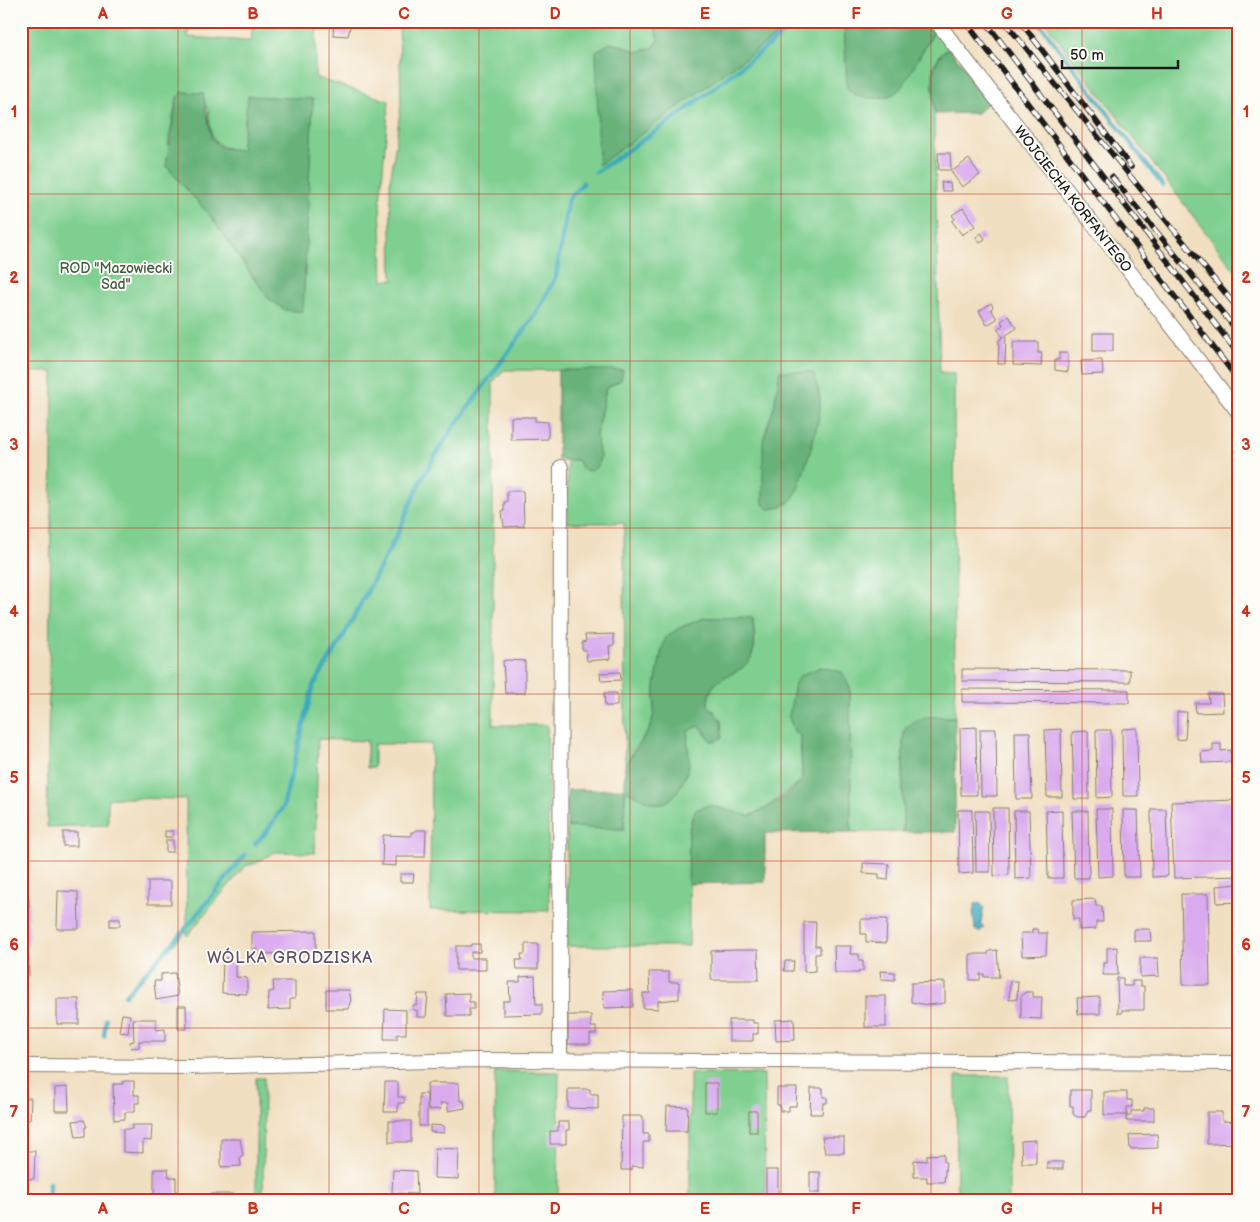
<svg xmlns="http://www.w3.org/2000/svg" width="1260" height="1222" viewBox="0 0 1260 1222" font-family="'Balsamiq Sans',sans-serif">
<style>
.green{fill:#7fcf90;stroke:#4e7656;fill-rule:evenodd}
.forest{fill:#67b27a;stroke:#42674b}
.water{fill:#3ba9bb;stroke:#2c626c}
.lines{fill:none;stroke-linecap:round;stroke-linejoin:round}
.stream{stroke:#3ba9bb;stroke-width:4.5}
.building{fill:#d9abee}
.street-casing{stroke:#867e6e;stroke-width:16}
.street{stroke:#fff;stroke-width:14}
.rail-casing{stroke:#1c1c1c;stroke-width:5.5}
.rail{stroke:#fdfcf7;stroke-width:4;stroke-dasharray:11;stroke-linecap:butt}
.grid{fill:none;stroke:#c8321e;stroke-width:1;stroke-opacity:0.55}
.labels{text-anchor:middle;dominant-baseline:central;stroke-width:4;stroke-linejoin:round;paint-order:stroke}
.street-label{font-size:14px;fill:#1c1c1c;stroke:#fdfcf7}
.park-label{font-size:14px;fill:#3f5b45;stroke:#fdfcf7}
.quarter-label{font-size:16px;letter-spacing:1px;fill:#5e4e66;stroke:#fdfcf7}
.neatline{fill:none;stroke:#c8321e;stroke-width:2}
.grid-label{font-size:16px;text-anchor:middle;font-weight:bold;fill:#c8321e}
</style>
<rect width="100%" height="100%" fill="#fdfcf7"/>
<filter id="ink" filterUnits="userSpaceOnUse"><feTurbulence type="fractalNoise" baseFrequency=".02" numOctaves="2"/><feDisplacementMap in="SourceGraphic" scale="10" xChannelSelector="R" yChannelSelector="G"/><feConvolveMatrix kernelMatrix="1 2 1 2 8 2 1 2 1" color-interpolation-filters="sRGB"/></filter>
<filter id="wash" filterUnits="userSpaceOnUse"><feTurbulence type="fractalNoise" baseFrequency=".0096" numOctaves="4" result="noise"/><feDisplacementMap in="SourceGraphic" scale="20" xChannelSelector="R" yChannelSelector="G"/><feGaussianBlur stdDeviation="1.12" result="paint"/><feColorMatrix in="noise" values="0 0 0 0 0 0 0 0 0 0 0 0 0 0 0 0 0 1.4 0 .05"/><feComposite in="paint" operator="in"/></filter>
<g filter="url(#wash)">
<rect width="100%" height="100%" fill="#f1dfc1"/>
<g class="green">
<path d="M 21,21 L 190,21 L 188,37 L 251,41 L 253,21 L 317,21 L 315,77 L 389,101 L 380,203 L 383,281 L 395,279 L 392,276 L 390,183 L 401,105 L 399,21 L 654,21 L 658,40 L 653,48 L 637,52 L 624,46 L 599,165 L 796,21 L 845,21 L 847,87 C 856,99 868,98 882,98 L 916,62 L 935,31 L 949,48 L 942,52 L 933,67 L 940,372 L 954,373 L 955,717 L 929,718 L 905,728 L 903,739 L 903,832 L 851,832 L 850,687 L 795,683 L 789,717 L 794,731 L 800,736 L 802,779 L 799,783 L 767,807 L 749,816 L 709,805 L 692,816 L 689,831 L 689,946 L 567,946 L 567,827 L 624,829 L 625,790 L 656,804 L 669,800 L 686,776 L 688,731 L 699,726 L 703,729 L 706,736 L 715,712 L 708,705 C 708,672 739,679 751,657 C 757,646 754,629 753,618 L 704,618 L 691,625 L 662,649 L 655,686 L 654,714 L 649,730 L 633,751 L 625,770 L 624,523 L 568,523 L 567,459 L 599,457 L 596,435 L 606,388 L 616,383 L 623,371 L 504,370 L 493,382 L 493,725 L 547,725 L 549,911 L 430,910 L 431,744 L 374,744 L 374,767 L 367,768 L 367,741 L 318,739 L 315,853 L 274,852 L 257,863 L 245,866 L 187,936 L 186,799 L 108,798 L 108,825 L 47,827 L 53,372 L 21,372 ZM 182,92 L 208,108 C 212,138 208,146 241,151 L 256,282 L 212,218 L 168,144 L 177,97 ZM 819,393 C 822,428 807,450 800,482 L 766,430 L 774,407 Z"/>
<path d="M 1044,21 L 1239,21 L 1239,276 Z"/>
<path d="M 495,1071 L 559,1072 L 558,1201 L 495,1201 Z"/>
<path d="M 690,1073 L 764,1074 L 765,1201 L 690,1201 Z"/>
<path d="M 956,1076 L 1008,1076 L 1009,1201 L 957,1201 Z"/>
<path d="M 256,1078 L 264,1078 L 263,1201 L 256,1201 Z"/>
</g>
<g class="forest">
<path d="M 654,21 L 796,21 L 599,165 L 596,51 L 610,43 L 624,46 L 637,52 L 653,48 L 658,40 Z"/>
<path d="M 844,21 L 927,21 L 935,31 C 928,40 923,51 917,61 C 903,84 902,99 870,98 C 859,97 853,95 847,87 Z"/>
<path d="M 949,48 L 991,100 L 977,113 L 935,114 C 934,91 926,62 949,48 Z"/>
<path d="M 182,92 L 203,93 L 212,139 L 222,148 L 241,150 L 248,96 L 313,99 L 303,312 L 285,310 L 269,299 L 212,218 L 166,166 L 177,97 Z"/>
<path d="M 558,370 L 623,370 L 621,380 L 606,388 L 596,435 L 600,457 L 598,466 L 590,471 L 583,470 L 577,460 L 558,460 Z"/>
<path d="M 780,371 L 813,372 C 817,384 821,396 820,410 C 820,420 799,493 793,498 C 786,506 779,508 769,509 L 763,504 L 763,441 L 774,407 Z"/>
<path d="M 752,617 C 754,630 757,647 750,659 C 737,680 708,672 708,705 L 721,720 L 722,737 L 717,741 L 711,741 L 703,729 L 699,726 L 688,731 C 686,742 690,752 689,762 C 688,776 674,805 658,804 C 646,803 635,794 625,790 L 624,829 L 567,827 L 567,790 L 625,789 L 625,770 L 627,763 L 649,730 L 654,714 L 655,686 L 662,649 L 666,637 L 679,628 L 704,618 Z"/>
<path d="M 821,667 L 842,672 L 850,687 L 851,832 L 765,833 L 765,882 L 688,884 L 689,831 L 695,810 L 709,805 L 749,816 C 764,811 794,792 802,779 L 801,737 L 794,731 L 789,717 L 795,683 L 801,675 Z"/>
<path d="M 955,717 L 955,832 L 903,832 L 903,739 C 908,712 933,717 955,717 Z"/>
</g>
<path class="water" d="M 980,903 L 984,907 L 981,923 L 984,928 L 979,932 L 975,930 L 973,912 L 975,904 Z"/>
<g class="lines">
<g class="stream">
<path d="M 1038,21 L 1163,186"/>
<path d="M 596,172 L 683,112 L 800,21"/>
<path d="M 255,844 L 267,831 L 283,807 L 313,686 L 340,643 L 397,535 L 420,482 L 444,441 L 538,311 L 556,276 L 568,200 L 583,183"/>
<path d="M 125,995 L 183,932 L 245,855"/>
<path d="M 104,1036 L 106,1019"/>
<path d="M 49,1201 L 49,1183"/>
</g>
</g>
<g id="blocks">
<g class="building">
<path d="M 334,21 L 351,23 L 348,36 L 333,35 Z"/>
<path d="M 938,153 L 950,153 L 951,170 L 939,170 Z"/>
<path d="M 969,159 L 980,175 L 962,187 L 951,172 Z"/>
<path d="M 941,182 L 950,183 L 951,191 L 942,191 Z"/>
<path d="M 963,208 L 975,226 L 962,235 L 952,221 L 955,219 L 952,215 Z"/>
<path d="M 981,233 L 985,239 L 980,242 L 976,237 Z"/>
<path d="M 991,303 L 993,307 L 991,309 L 997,319 L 987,325 L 979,311 Z"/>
<path d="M 1008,316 L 1017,328 L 1006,335 L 1005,364 L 998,364 L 999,340 L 1003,337 L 997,329 L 1003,325 L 1001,321 Z"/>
<rect x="1093" y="333" width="20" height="18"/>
<path d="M 1013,342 L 1038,342 L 1038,353 L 1042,353 L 1041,366 L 1013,365 Z"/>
<path d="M 1059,353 L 1068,353 L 1068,372 L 1055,370 L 1055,360 L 1059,360 Z"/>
<path d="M 1102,360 L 1103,374 L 1082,375 L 1081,361 Z"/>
<path d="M 511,417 L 535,417 L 535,421 L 548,422 L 548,439 L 511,440 Z"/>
<path d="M 507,491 L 523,491 L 524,526 L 504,527 L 502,511 L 504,511 L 504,502 L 507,502 Z"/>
<path d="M 614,634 L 614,646 L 609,646 L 610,659 L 587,661 L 586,650 L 582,650 L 582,642 L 586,641 L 585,635 Z"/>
<path d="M 508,660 L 525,661 L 525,693 L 505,693 L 503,661 Z"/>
<path d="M 962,669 L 1130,670 L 1130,682 L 962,681 Z"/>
<path d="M 620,672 L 621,680 L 601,681 L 600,673 Z"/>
<path d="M 962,689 L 1129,690 L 1129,703 L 962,702 Z"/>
<path d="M 604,693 L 617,693 L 617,706 L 605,706 Z"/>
<path d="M 1208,694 L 1222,694 L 1223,712 L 1196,713 L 1195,703 L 1209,703 Z"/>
<path d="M 1177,712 L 1187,712 L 1185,739 L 1177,740 Z"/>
<path d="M 976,727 L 977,795 L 961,795 L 960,728 Z"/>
<path d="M 1137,728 L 1138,796 L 1123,796 L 1122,729 Z"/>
<path d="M 980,729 L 996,729 L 997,796 L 981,796 Z"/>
<path d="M 1061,729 L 1062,797 L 1047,797 L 1045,730 Z"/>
<path d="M 1096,730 L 1111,730 L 1112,797 L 1097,798 Z"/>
<path d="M 1088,731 L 1089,799 L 1074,799 L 1072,732 Z"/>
<path d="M 1015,732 L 1030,732 L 1032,799 L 1016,799 Z"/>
<path d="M 1213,744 L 1221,744 L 1221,751 L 1231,750 L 1231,762 L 1202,763 L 1201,752 L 1213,751 Z"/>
<path d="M 1239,800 L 1239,876 L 1174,878 L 1171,802 Z"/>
<path d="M 993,808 L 1008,808 L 1009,875 L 994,876 Z"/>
<path d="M 1096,809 L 1112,809 L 1113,876 L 1098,877 Z"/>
<path d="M 1151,809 L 1166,809 L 1168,876 L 1152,877 Z"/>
<path d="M 958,810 L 972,810 L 973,873 L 959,874 Z"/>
<path d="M 1062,810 L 1063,878 L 1048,878 L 1046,811 Z"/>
<path d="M 1123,810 L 1138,810 L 1140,877 L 1124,877 Z"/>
<path d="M 975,811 L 989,811 L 990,872 L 976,872 Z"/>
<path d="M 1014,811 L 1029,811 L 1031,878 L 1015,879 Z"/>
<path d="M 1072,811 L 1088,811 L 1089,878 L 1074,878 Z"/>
<path d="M 415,830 L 426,830 L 425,857 L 396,857 L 396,866 L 382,865 L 383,835 L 411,836 L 411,832 L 415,832 Z"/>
<rect x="165" y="831" width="8" height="6"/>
<rect x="63" y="832" width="14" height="14"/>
<rect x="166" y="840" width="7" height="12"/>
<path d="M 863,863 L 889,864 L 888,880 L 879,879 L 879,874 L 863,873 Z"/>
<path d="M 400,874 L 414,874 L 413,882 L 400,882 Z"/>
<path d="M 21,880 L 27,880 L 27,899 L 29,899 L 29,918 L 27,918 L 27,924 L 29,924 L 29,943 L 27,943 L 29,975 L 21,975 Z"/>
<rect x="148" y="881" width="23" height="23"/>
<path d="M 1239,884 L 1239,902 L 1217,903 L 1216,886 Z"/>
<path d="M 58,891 L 78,892 L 79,929 L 57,929 Z"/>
<path d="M 1181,894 L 1208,894 L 1210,985 L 1183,985 Z"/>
<path d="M 1095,899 L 1096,906 L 1102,906 L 1103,922 L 1096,922 L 1096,929 L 1079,930 L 1079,919 L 1073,919 L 1073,900 Z"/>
<rect x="110" y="919" width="10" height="7"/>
<path d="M 861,919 L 887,919 L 886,943 L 866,942 L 866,934 L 861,934 Z"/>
<path d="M 804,922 L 816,922 L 815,946 L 820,946 L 820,954 L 815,954 L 815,971 L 804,972 Z"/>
<path d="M 1032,929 L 1037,929 L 1038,933 L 1047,933 L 1046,955 L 1022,956 L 1021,933 L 1032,933 Z"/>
<path d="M 1134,929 L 1150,929 L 1151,941 L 1134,941 Z"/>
<path d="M 316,931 L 316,953 L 257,954 L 257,949 L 252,949 L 252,932 Z"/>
<path d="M 471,944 L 480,944 L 480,952 L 471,952 L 471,958 L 486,958 L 486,970 L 456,970 L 456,946 L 471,946 Z"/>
<path d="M 525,944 L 538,944 L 538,969 L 517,969 L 516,960 L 522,960 L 521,954 L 525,954 Z"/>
<path d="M 834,946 L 851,946 L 850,954 L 859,954 L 859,961 L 863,961 L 863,971 L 859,971 L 859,973 L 835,973 Z"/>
<path d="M 1117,947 L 1118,975 L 1103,975 L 1103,963 L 1107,963 L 1107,948 Z"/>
<path d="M 738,950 L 758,950 L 759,980 L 711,980 L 711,951 Z"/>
<path d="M 997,950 L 999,977 L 984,977 L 984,974 L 980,974 L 980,980 L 970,980 L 970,954 L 988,954 L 989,951 Z"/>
<path d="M 223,958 L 236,958 L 236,977 L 247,978 L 247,994 L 222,993 Z"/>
<path d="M 1140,958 L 1158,958 L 1159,976 L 1140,977 Z"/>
<path d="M 785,961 L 794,961 L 793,971 L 784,971 Z"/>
<path d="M 880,971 L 895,972 L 895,980 L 881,979 Z"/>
<path d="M 649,972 L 669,972 L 669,982 L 679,982 L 679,999 L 658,1001 L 658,1009 L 643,1008 L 643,993 L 650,993 Z"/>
<path d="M 175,973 L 178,996 L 156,1000 L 154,981 L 161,981 L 161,974 Z"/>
<path d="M 535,976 L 536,1004 L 542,1004 L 542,1014 L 503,1015 L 503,1001 L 510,1001 L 509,982 L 520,982 L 520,977 Z"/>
<path d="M 1117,978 L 1123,978 L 1123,986 L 1132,986 L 1132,981 L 1140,981 L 1140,986 L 1144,986 L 1144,1010 L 1122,1010 L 1122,1013 L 1118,1013 Z"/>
<path d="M 273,981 L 295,981 L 295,999 L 290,999 L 290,1009 L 268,1010 L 269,992 L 274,991 Z"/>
<path d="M 1010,981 L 1018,981 L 1017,999 L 1009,1000 Z"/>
<path d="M 945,982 L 945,1003 L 928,1005 L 911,1002 L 911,983 Z"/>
<path d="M 326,990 L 349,990 L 351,1000 L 348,1009 L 326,1009 Z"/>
<path d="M 633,990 L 633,1007 L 604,1008 L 603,991 Z"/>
<path d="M 1025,992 L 1033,992 L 1033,997 L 1042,997 L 1041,1019 L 1021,1018 L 1021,997 Z"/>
<path d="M 469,993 L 469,1002 L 474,1002 L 474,1009 L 469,1009 L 469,1016 L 447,1016 L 446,994 Z"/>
<path d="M 418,994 L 428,994 L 426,1017 L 417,1017 L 417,1010 L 413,1010 L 413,1005 L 417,1005 Z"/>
<rect x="865" y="996" width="21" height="31"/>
<path d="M 1100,997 L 1100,1014 L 1078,1014 L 1077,998 Z"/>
<rect x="57" y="999" width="22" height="25"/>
<path d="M 178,1006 L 186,1006 L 187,1029 L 178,1029 Z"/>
<path d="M 385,1009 L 406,1010 L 406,1034 L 397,1034 L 397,1039 L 384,1039 Z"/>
<path d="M 122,1014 L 130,1015 L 128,1033 L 119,1032 Z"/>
<path d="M 568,1015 L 591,1015 L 591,1027 L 596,1027 L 596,1034 L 590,1034 L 590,1044 L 568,1044 Z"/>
<path d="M 133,1019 L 156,1019 L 156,1030 L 165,1029 L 165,1041 L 139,1041 L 139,1047 L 131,1048 L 130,1042 L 134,1041 Z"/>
<path d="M 794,1019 L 795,1040 L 776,1041 L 775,1020 Z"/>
<path d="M 729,1020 L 753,1020 L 753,1023 L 758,1023 L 758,1034 L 753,1034 L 753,1041 L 729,1041 Z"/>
<path d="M 123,1081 L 134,1081 L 134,1095 L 139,1095 L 139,1103 L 135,1103 L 135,1112 L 125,1112 L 125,1119 L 114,1120 L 113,1084 L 123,1084 Z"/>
<path d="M 385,1082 L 398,1082 L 398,1097 L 404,1097 L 404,1103 L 398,1103 L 398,1112 L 384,1112 Z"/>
<path d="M 427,1083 L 459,1083 L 460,1101 L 464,1101 L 465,1108 L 448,1111 L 448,1103 L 440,1103 L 441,1109 L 428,1110 Z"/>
<rect x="705" y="1083" width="12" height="29"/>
<path d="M 68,1087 L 69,1111 L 55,1111 L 55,1088 Z"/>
<path d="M 777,1088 L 797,1088 L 796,1106 L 789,1106 L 789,1111 L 780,1111 L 780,1105 L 777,1105 Z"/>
<path d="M 811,1088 L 823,1088 L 823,1097 L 827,1097 L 827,1103 L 823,1103 L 822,1114 L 810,1114 Z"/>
<path d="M 568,1089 L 590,1089 L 590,1094 L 598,1094 L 598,1109 L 568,1108 Z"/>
<path d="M 1070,1090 L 1091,1090 L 1091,1110 L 1088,1110 L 1085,1117 L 1077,1117 L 1073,1114 L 1073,1106 L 1070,1106 Z"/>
<path d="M 1104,1092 L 1127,1092 L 1127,1100 L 1132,1100 L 1132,1107 L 1127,1107 L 1127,1115 L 1104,1115 Z"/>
<rect x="419" y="1094" width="8" height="32"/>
<path d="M 21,1098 L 31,1098 L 30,1120 L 21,1120 Z"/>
<path d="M 667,1106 L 688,1107 L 687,1131 L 666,1131 Z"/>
<path d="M 1144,1108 L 1154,1108 L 1154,1121 L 1126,1121 L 1126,1116 L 1131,1116 L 1131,1111 L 1144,1111 Z"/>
<rect x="749" y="1111" width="8" height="21"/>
<path d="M 1207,1112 L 1222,1112 L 1222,1121 L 1239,1122 L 1239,1143 L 1207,1144 Z"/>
<path d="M 622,1116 L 643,1116 L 643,1134 L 649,1134 L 649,1142 L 643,1142 L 643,1167 L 632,1166 L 632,1170 L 621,1170 Z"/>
<path d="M 84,1120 L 87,1127 L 85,1127 L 85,1136 L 76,1137 L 73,1121 Z"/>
<rect x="389" y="1121" width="22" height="21"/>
<path d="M 558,1122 L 569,1122 L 569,1130 L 566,1130 L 566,1144 L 550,1144 L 550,1131 L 558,1131 Z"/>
<path d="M 132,1125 L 152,1125 L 151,1141 L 143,1140 L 143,1153 L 123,1152 L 123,1129 L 132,1129 Z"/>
<path d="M 430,1125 L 444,1126 L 444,1133 L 430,1132 Z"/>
<path d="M 1157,1134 L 1158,1148 L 1130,1149 L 1129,1135 Z"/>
<path d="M 822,1137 L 844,1137 L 844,1153 L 825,1153 Z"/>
<path d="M 221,1139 L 240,1139 L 243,1155 L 240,1157 L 241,1166 L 221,1167 Z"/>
<path d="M 1036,1140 L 1036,1163 L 1022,1163 L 1021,1141 Z"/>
<path d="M 435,1148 L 459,1149 L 458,1179 L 434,1178 Z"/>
<path d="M 21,1151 L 35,1151 L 34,1179 L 21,1179 Z"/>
<path d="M 944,1154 L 944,1162 L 946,1162 L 944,1182 L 927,1182 L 927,1177 L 914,1177 L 914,1160 L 927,1161 L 927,1155 Z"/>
<rect x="1047" y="1162" width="16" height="7"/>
<path d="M 154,1169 L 168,1169 L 169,1177 L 176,1177 L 176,1195 L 171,1195 L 171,1201 L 154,1201 Z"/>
<path d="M 393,1170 L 416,1171 L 417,1194 L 392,1193 Z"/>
<rect x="766" y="1170" width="12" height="31"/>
<rect x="810" y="1172" width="10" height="21"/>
<rect x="212" y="1194" width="21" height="7"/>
</g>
</g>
</g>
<g filter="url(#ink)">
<use href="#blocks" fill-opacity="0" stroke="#867e6e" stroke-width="1"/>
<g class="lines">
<g class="street-casing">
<g id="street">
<path d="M 936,21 L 1239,413"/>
<path d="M 560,1060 L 561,467"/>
<path d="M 21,1066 L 192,1067 L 475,1060 L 1239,1063"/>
</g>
</g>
<use href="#street" class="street"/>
<g class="rail-casing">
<g id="rail">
<path d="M 965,21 L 1239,381"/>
<path d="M 985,21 L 1239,355"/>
<path d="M 1004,21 L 1239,310"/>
<path d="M 1020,21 L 1131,167"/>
<path d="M 1112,177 L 1239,333"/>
</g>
</g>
<use href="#rail" class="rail"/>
</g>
</g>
<path class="grid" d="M 178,21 L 178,1201M 329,21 L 329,1201M 479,21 L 479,1201M 630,21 L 630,1201M 781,21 L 781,1201M 931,21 L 931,1201M 1082,21 L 1082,1201M 21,194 L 1239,194M 21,361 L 1239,361M 21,528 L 1239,528M 21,694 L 1239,694M 21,861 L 1239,861M 21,1028 L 1239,1028"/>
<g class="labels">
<g class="street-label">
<text transform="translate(1073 199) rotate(52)">WOJCIECHA KORFANTEGO</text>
</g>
<g class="park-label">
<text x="116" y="268">ROD "Mazowiecki<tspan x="116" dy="16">Sad"</tspan></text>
</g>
<g class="quarter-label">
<text x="290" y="958">WÓLKA GRODZISKA</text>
</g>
</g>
<rect width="1260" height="1222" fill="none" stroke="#fdfcf7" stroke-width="55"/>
<path d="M1062 60v8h116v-8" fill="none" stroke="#1c1c1c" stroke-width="2.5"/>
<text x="1070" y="60" font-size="15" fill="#1c1c1c" stroke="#fdfcf7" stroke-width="4" paint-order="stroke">50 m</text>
<rect x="28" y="28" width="1204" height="1166" class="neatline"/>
<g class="grid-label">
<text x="103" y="19">A</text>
<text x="253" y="19">B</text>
<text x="404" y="19">C</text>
<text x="555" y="19">D</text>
<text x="705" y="19">E</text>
<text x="856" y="19">F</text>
<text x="1007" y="19">G</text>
<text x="1157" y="19">H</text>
<text x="14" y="117">1</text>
<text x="1246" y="117">1</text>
<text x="14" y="283">2</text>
<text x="1246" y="283">2</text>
<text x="14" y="450">3</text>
<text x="1246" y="450">3</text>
<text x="14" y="617">4</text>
<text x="1246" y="617">4</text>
<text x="14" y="783">5</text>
<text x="1246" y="783">5</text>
<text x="14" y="950">6</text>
<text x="1246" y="950">6</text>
<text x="14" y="1117">7</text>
<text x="1246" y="1117">7</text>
<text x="103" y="1214">A</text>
<text x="253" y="1214">B</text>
<text x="404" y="1214">C</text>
<text x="555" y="1214">D</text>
<text x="705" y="1214">E</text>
<text x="856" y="1214">F</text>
<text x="1007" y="1214">G</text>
<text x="1157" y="1214">H</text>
</g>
</svg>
